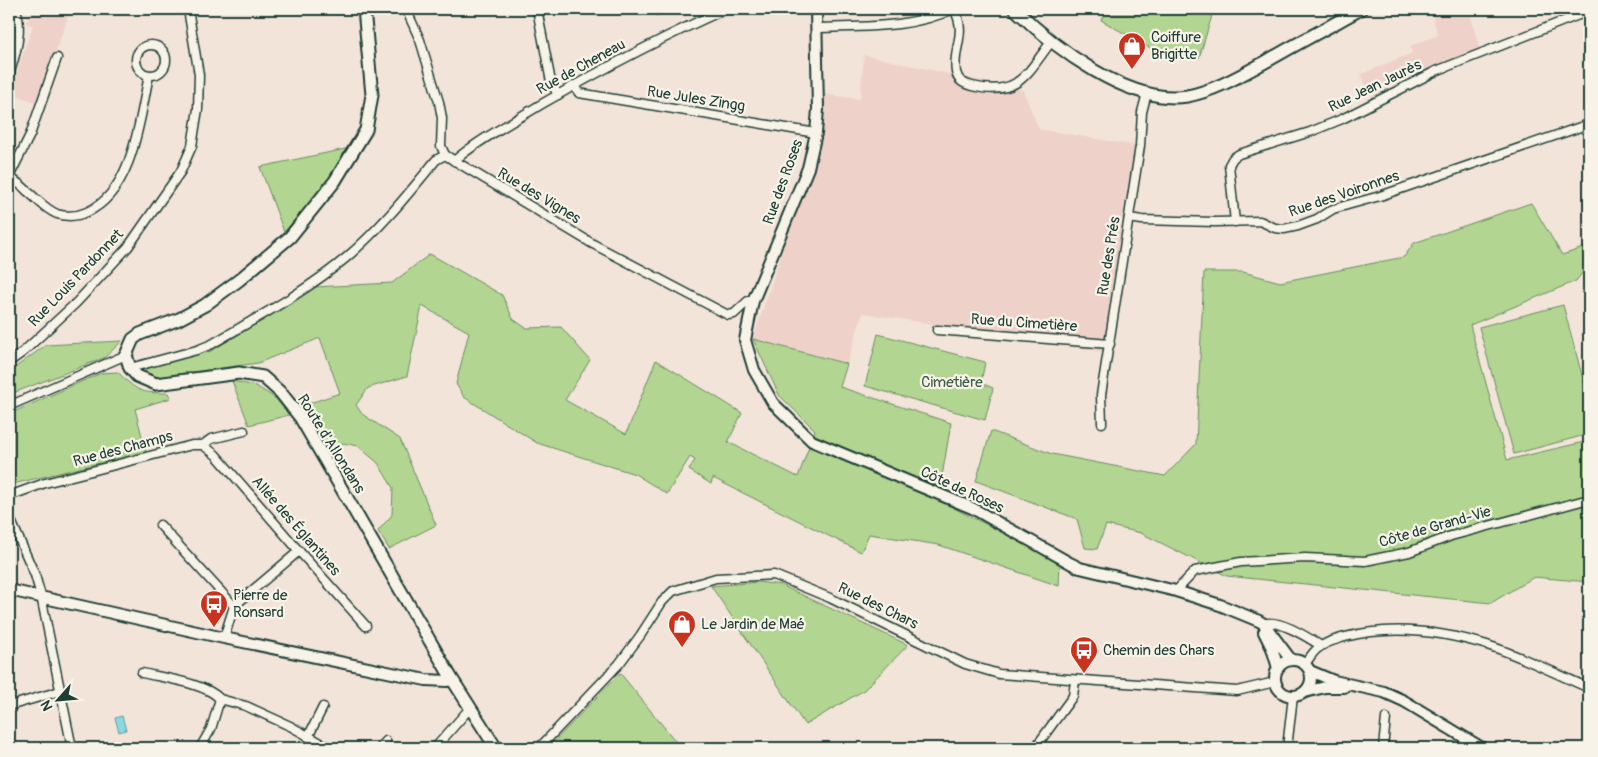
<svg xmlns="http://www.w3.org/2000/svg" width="1598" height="757" viewBox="0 0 1598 757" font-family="Pangolin,sans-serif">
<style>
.built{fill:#eed2c9}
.green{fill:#b2d691;stroke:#688a62}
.water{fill:#89dae0;stroke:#5f9b9b}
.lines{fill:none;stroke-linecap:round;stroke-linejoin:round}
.minor-casing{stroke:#1f3d34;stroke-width:11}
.tertiary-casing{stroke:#1f3d34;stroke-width:14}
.secondary-casing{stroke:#1f3d34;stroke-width:15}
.minor{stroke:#f7f3e8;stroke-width:8}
.tertiary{stroke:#f7f3e8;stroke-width:10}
.secondary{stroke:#f7f3e8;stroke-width:11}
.labels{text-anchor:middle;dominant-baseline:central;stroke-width:4.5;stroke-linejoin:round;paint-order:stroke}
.poi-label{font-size:15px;fill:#1f3d34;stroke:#f7f3e8;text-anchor:start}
.street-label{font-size:15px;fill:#1f3d34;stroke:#f7f3e8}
.park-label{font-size:15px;fill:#3c5c47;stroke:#f7f3e8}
</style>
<rect width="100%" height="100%" fill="#f3e4da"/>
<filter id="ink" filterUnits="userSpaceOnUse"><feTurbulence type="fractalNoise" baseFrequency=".02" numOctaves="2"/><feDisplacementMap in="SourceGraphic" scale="10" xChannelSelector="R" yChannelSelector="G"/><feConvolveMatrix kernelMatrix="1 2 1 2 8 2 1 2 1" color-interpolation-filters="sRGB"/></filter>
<g filter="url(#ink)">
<g class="built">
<path d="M 33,9 L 71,9 L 37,103 L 9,92 L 33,26 L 26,23 Z"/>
<path d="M 1430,9 L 1469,9 L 1480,51 L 1418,73 L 1415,69 L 1411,71 L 1412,75 L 1368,91 L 1361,74 L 1412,53 L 1410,46 L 1438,35 Z"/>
<path d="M 864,55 L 1023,90 L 1039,129 L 1139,146 L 1103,352 L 863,313 L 847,364 L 753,339 L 822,131 L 823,94 L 860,99 Z"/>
</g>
<g class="green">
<path d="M 1107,9 L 1214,9 L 1199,58 L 1172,57 L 1157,52 L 1101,20 Z"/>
<path d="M 350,148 L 324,186 L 284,232 L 260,167 Z"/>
<path d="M 1531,203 L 1562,255 L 1589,246 L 1589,269 L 1583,272 L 1576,281 L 1470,325 L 1507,460 L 1584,442 L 1589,453 L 1589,486 L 1583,491 L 1589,506 L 1589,582 L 1534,577 L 1491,603 L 1227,576 L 1141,533 L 1106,525 L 1097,549 L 1085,548 L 1077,519 L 976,481 L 991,431 L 1052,454 L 1165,476 L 1196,444 L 1204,272 L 1243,272 L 1280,282 L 1404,257 L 1414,243 Z"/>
<path d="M 430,254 L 502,295 L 513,319 L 526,328 L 561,327 L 590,360 L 565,400 L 626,434 L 656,360 L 742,413 L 728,442 L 798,477 L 815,430 L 779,395 L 753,339 L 847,364 L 840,387 L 951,423 L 938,500 L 1060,562 L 1059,586 L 939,545 L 869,534 L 861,552 L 713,478 L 711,484 L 689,470 L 695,460 L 690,457 L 667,494 L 635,474 L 537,443 L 464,397 L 456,384 L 469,332 L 422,306 L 407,376 L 368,388 L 356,405 L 362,414 L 400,439 L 436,525 L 389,549 L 378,531 L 392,515 L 393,488 L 378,463 L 358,446 L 343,443 L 327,448 L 301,406 L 340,393 L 320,338 L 258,363 L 156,377 L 139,370 L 211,351 L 314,287 L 392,283 Z"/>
<path d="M 1563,305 L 1589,401 L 1589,434 L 1514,454 L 1479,327 Z"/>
<path d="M 878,334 L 985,362 L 981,383 L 993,388 L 985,420 L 865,386 Z"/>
<path d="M 122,341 L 104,358 L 13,393 L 9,388 L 9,372 L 46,345 Z"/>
<path d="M 118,372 C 137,392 141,393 168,393 L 171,398 L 135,409 L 146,452 L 9,485 L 9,414 L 101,373 Z"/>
<path d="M 232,381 L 256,386 L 275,398 L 289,415 L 249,425 Z"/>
<path d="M 758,582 L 781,585 L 908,645 L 864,690 L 805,725 L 711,586 Z"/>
<path d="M 620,673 L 681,748 L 548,748 Z"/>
</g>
<path class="water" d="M 122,716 L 126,730 L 119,732 L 115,718 Z"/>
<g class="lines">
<g class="minor-casing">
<g id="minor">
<path d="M 406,9 L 420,40 L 439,102 L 442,118 L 441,146 L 445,155 L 593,244 L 728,315 L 734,314 L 748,301 L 753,301"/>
<path d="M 537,9 L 551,82 L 558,95"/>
<path d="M 657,9 L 657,10"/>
<path d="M 954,9 C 968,34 952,48 956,72 C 958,81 964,84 972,86 C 1018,97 1026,75 1051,42"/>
<path d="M 817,28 C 863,26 910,29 953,9"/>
<circle cx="151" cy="60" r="15"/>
<path d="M 57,58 L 30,135 L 9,177 C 15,181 22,185 27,191 C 37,199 45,209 57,214 C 67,217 78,216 87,212 C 133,192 140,118 149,75"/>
<path d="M 9,75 C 16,54 23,30 16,9"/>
<path d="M 574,86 L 579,93 L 816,133"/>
<path d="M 454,161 C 480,139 511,123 540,105 C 601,70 662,37 726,9"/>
<path d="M 1129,218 L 1142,220 L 1215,222 L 1260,221 L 1275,228 L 1284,229 L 1298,226 L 1317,219 L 1333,209 L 1380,196 L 1589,124"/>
<path d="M 1235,222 L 1229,165 L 1233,158 L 1239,154 L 1310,132 L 1342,119 L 1436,71 L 1589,11"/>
<path d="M 937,330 L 1110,344"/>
<path d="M 9,362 L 23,352 L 76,303 L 128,247 L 181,171 L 192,146 L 198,109 L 199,75 L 188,9"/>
<path d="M 130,368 L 197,350 L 212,344 C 258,317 307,291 347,257 C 381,228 408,194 436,160 L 445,155"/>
<path d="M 9,406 L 126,355"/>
<path d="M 1102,423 L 1101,395 L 1140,146 L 1142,112 L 1147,93"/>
<path d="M 203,445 L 216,455 L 299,551 L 366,626"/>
<path d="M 9,496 L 45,483 L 192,445 L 203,445 L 211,439 L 244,431"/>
<path d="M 9,516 L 35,575 L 41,596 L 72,748"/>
<path d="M 160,525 L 234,606"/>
<path d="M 1176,591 L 1195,571 L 1241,562 L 1305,558 L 1365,561 L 1409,552 L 1451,536 L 1589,499"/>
<path d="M 1264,624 C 1277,618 1309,638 1321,646"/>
<path d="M 224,638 L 234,606 L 299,551"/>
<path d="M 1305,664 C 1309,659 1312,653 1317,649 C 1325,642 1335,640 1345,637 C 1391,625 1441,631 1487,645 C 1522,656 1556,674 1589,688"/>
<path d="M 142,673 C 163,678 206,683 220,699"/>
<path d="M 9,706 L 60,691"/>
<path d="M 308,737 L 323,707"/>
<path d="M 200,748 L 211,729 L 220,699 L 246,706 L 290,726 L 330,748"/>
<path d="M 380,748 L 386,741"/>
<path d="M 435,748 L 470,708"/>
<path d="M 539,748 L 619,664 L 640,636 L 662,602 L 673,591 L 716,578 L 774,575 L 830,598 L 965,664 L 999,674 L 1237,691 L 1275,682"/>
<path d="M 1035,748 L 1073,696 L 1075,681"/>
<path d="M 1287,748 L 1293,696"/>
<path d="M 1383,748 L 1386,718"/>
</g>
</g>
<g class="tertiary-casing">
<g id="tertiary">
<path d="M 816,9 L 818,109 L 816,133 L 808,168 L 753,301 L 745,340 L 754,370 L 773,403 L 812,441 L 972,508 L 1070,563 L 1080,568 L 1176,591 L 1220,605 L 1259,621 L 1264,624 L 1291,660"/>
<path d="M 9,590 L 224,638 L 426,680 L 447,681 L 452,679"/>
<path d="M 1264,632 L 1272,648 L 1278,668"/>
<circle cx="1293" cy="678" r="18"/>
<path d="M 1310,671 L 1334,681 L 1384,692 L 1404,701 L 1482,748"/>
<path d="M 1305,692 L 1325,687 L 1344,687"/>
</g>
</g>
<g class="secondary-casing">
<g id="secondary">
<path d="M 364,9 L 372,95 L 366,130 L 335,181 L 290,237 L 239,280 L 205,305 L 179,319 L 140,334 L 133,339 L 126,355 L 130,368 L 137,376 L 156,384 L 239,373 L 263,377 L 281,393 L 300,417 L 452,679 L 496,748"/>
<path d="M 1015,9 C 1054,47 1128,105 1187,96 C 1215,91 1243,74 1267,61 C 1298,43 1330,26 1361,9"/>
</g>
</g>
<use href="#minor" class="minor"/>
<use href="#tertiary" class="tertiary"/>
<use href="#secondary" class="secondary"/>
</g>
</g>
<defs>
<g id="shop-pin" transform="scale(1.4375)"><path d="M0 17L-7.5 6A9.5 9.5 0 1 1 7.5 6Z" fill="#c8321e" stroke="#f7f3e8"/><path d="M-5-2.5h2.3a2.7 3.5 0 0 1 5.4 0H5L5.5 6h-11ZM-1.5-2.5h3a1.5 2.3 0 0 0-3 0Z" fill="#fff"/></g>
<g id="bus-pin" transform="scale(1.4375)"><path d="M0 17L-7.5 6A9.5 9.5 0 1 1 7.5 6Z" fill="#c8321e" stroke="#f7f3e8"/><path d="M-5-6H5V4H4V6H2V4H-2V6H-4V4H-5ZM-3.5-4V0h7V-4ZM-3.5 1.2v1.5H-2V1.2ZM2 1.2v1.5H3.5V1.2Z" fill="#fff"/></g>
</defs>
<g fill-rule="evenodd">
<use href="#shop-pin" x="1132" y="46"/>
<use href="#bus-pin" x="214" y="604"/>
<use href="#shop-pin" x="682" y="624"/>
<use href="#bus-pin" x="1084" y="650"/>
</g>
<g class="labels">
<g class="poi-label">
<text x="1151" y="37">Coiffure<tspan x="1151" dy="17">Brigitte</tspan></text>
<text x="233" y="595">Pierre de<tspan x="233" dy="17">Ronsard</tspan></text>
<text x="701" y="624">Le Jardin de Maé</text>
<text x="1103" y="650">Chemin des Chars</text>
</g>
<g class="street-label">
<text transform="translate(581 67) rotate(-29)">Rue de Cheneau</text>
<text transform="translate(1375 86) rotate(-26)">Rue Jean Jaurès</text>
<text transform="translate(696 99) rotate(9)">Rue Jules Zingg</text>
<text transform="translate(783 182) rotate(-70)">Rue des Roses</text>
<text transform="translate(1344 194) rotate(-19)">Rue des Voironnes</text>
<text transform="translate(539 196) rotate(31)">Rue des Vignes</text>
<text transform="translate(1109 256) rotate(-81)">Rue des Prés</text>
<text transform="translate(76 278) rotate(-46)">Rue Louis Pardonnet</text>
<text transform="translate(1024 323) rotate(4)">Rue du Cimetière</text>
<text transform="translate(331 444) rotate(58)">Route d'Allondans</text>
<text transform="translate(123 449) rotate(-15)">Rue des Champs</text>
<text transform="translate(962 490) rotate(25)">Côte de Roses</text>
<text transform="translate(296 526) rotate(49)">Allée des Églantines</text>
<text transform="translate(1435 527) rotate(-16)">Côte de Grand-Vie</text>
<text transform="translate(878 606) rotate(26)">Rue des Chars</text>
</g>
<g class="park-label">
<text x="952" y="382">Cimetière</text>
</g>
</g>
<rect width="1598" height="757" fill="none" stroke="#f7f3e8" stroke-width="30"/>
<rect x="15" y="15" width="1568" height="727" fill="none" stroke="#1f3d34" stroke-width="2" filter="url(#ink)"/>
<g transform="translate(58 700) rotate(243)" stroke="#f7f3e8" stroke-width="4" paint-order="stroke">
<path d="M0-4L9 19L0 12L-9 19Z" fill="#1f3d34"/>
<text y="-8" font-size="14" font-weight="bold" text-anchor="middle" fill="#1f3d34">N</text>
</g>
</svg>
